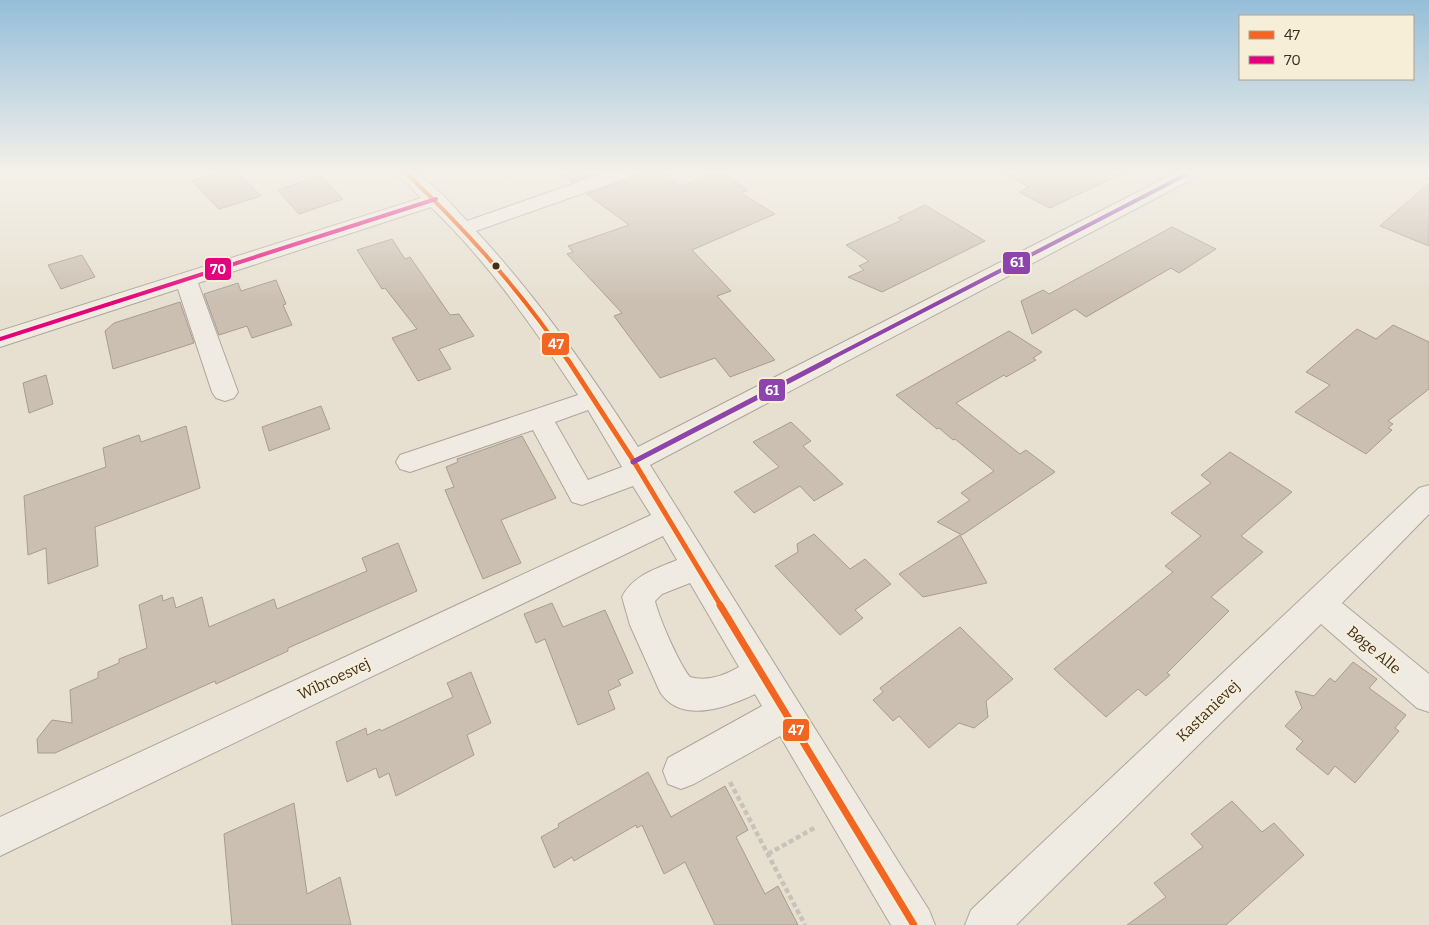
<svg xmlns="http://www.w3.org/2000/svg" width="1429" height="925" viewBox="0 0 1429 925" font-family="Bitter,serif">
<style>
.building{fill:#cbbfb2;stroke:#a89c90}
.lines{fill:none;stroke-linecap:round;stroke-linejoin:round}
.minor-casing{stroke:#ada599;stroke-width:2}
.path{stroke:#c8c2b9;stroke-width:4.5;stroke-dasharray:5 3;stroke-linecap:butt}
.minor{fill:#efebe3;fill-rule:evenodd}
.bus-1-far2-casing{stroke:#f7eed8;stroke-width:7}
.bus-1-far1-casing{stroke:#f7eed8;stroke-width:9}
.bus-1-casing{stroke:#f7eed8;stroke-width:11}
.bus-2-casing{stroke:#f7eed8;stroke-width:7}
.bus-3-far1-casing{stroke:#f7eed8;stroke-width:7}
.bus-3-casing{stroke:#f7eed8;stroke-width:9}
.bus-1-far2{stroke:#f26522;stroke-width:4}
.bus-1-far1{stroke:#f26522;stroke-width:5}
.bus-1{stroke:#f26522;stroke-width:7}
.bus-2{stroke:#e5007d;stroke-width:4}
.bus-3-far1{stroke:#8e44ad;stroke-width:4}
.bus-3{stroke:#8e44ad;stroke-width:5}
.bus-dot{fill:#3d2e20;stroke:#f7eed8;stroke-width:2}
.labels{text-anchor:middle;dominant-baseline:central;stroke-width:4;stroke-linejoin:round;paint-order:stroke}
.near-street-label{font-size:15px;fill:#3d2e20;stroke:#f7eed8}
.line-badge{stroke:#f7eed8;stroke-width:2}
.badge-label{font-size:14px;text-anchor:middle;font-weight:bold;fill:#fff}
</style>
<rect width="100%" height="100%" fill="#e7e0d1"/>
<g class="building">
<path d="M 217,173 L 239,173 L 261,196 L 219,209 L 192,181 Z"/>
<path d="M 559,173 L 598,173 L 572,182 Z"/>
<path d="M 633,173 L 663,173 L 681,186 L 715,173 L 723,173 L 748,190 L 741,193 L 775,214 L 692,250 L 731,291 L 717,296 L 775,360 L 730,377 L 715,358 L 660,378 L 614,316 L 622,313 L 567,254 L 573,252 L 568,246 L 629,225 L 587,194 L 630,179 Z"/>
<path d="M 1003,173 L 1123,173 L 1050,208 L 1019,192 L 1029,187 Z"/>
<path d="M 321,176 L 343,199 L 299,214 L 278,190 Z"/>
<path d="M 1429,183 L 1429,246 L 1380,226 Z"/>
<path d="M 925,205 L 985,241 L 882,292 L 848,277 L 864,270 L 859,266 L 869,261 L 846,245 L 902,220 L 898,218 Z"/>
<path d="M 1172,227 L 1216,249 L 1179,273 L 1171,268 L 1086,317 L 1075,309 L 1032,334 L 1021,301 L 1043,290 L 1049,294 Z"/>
<path d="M 392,239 L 405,259 L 410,257 L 450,315 L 459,314 L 474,336 L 439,349 L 451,369 L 418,381 L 392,338 L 417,329 L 385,288 L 382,289 L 357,250 Z"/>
<path d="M 82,255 L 95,277 L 61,289 L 48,265 Z"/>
<path d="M 276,280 L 286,304 L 283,305 L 292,325 L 252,338 L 247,326 L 219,335 L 204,294 L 238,283 L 241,291 Z"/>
<path d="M 180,302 L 194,343 L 113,369 L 105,331 L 114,323 Z"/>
<path d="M 1393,325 L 1429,342 L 1429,389 L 1388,421 L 1393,424 L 1388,428 L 1392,430 L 1366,454 L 1295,412 L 1330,385 L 1306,372 L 1357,329 L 1376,339 Z"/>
<path d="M 1009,331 L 1042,352 L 1033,358 L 1036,360 L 1006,377 L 1004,375 L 956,403 L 1020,454 L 1026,450 L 1055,472 L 962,535 L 937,522 L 970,500 L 961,493 L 994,471 L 955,439 L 953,440 L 939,428 L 937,429 L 896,395 Z"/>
<path d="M 46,375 L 53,404 L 29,413 L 23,383 Z"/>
<path d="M 321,406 L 330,429 L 269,451 L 262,427 Z"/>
<path d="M 791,422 L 811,441 L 803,446 L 843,484 L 814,501 L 800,486 L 754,513 L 734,492 L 779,467 L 753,442 Z"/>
<path d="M 186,426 L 200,488 L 95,527 L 98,566 L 48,584 L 46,548 L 28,555 L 24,496 L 106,467 L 103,448 L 139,435 L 141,442 Z"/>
<path d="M 522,436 L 556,498 L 501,520 L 521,563 L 483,579 L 445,490 L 454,487 L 446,467 L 458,462 L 457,459 Z"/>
<path d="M 1230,452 L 1292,492 L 1241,536 L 1263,552 L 1211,597 L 1229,611 L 1167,673 L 1170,675 L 1146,696 L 1138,689 L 1106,717 L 1054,669 L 1173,572 L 1165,566 L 1201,536 L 1171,513 L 1211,483 L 1201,475 Z"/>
<path d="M 814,534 L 850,569 L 865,559 L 891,584 L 855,610 L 863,618 L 840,635 L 775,566 L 798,552 L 797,544 Z"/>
<path d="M 960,535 L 987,583 L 923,597 L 899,574 Z"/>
<path d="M 398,543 L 417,591 L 288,648 L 288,651 L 216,684 L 215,681 L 55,753 L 38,753 L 37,739 L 52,720 L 72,723 L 70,690 L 98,678 L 98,672 L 119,663 L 119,659 L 147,648 L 139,605 L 162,595 L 163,601 L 173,597 L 176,608 L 202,597 L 209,627 L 274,599 L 277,609 L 367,571 L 362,558 Z"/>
<path d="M 552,603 L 563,627 L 605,610 L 633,673 L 618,680 L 621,685 L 608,691 L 615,709 L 578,725 L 545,639 L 536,643 L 524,614 Z"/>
<path d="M 960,627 L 1013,679 L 986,701 L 988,717 L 974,728 L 959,723 L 929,748 L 899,716 L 893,721 L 873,700 L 883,692 L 880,688 Z"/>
<path d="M 1353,662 L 1377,679 L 1369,688 L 1406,715 L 1395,728 L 1399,731 L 1355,783 L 1335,766 L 1328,775 L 1296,749 L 1303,741 L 1285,726 L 1302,708 L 1295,691 L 1314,696 L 1330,678 L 1335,682 Z"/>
<path d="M 471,672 L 491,723 L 467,735 L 474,755 L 396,796 L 389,773 L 379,778 L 376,768 L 347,782 L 336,742 L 366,728 L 367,735 L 380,729 L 381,731 L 453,697 L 447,683 Z"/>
<path d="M 648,772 L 671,817 L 725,786 L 748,830 L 736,837 L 765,894 L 778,886 L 798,925 L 715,925 L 685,862 L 664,874 L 642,825 L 637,828 L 636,825 L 574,861 L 572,857 L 554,868 L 541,837 L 559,827 L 558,824 Z"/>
<path d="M 1232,801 L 1262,832 L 1274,823 L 1304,855 L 1226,925 L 1127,925 L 1166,897 L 1154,883 L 1203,847 L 1191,834 Z"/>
<path d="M 294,803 L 307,894 L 340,877 L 351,925 L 232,925 L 224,834 Z"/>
</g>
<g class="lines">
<g class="minor-casing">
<g id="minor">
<path d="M 397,173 L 417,173 L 443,195 L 467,221 L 604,173 L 631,173 L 629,177 L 476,231 C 538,298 589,371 638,447 L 1175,173 L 1198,173 L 1196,177 L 650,465 L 901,866 L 929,910 L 935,925 L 891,925 L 780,736 L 694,784 L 681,789 L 668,784 L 663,771 L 668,758 L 762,706 L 755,694 C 728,707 681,725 660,692 L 630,625 L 622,597 C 633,575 656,569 677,560 L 663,536 L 0,856 L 0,817 L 651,515 L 633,486 L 582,505 L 572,502 L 533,430 L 410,472 L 400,469 L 396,462 L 400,455 L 578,395 C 534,328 488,262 431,207 L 198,283 L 238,392 L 234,398 L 225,401 L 216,398 L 212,392 L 178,289 L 0,347 L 0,331 L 421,198 ZM 588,410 L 622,467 L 588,480 L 555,422 ZM 690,583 L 739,667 C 725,675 707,682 690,677 C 679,664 659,618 655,601 L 662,594 Z"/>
<path d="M 1429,485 L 1429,514 L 1342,603 L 1429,674 L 1429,712 L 1417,708 L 1321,624 L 1016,925 L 965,925 L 971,910 L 1419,488 Z"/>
</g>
</g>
<g class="path">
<path d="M 730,782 L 805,925"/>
<path d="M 768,854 L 816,827"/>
</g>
<use href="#minor" class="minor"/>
<g class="bus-1-far2-casing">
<path id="bus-1-far2" d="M 406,173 C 466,230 522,292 568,361"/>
</g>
<g class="bus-1-far1-casing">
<path id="bus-1-far1" d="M 568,360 L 633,460 L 721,606"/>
</g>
<g class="bus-1-casing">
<path id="bus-1" d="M 720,605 L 914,925"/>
</g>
<g class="bus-2-casing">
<path id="bus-2" d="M 0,339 L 436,199"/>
</g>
<g class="bus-3-far1-casing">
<path id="bus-3-far1" d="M 826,361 L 1189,173"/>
</g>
<g class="bus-3-casing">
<path id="bus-3" d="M 633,462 L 829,360"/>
</g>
<use href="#bus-1-far2" class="bus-1-far2"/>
<use href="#bus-1-far1" class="bus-1-far1"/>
<use href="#bus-1" class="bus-1"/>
<use href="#bus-2" class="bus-2"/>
<use href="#bus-3-far1" class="bus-3-far1"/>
<use href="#bus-3" class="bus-3"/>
</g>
<linearGradient id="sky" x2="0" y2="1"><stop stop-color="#96bed9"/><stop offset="0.57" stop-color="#f4f1ea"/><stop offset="1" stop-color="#f4f1ea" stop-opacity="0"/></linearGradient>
<rect width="1429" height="302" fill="url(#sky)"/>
<circle class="bus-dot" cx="496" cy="266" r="4.5"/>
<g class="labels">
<g class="near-street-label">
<text transform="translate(1374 650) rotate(40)">Bøge Alle</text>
<text transform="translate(334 679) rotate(-25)">Wibroesvej</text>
<text transform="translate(1208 711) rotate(-44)">Kastanievej</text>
</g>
</g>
<g class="line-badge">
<rect x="1002" y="251" width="29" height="24" rx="5" fill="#8e44ad"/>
<rect x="204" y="257" width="28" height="24" rx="5" fill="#e5007d"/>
<rect x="541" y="332" width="29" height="24" rx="5" fill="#f26522"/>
<rect x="758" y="378" width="28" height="24" rx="5" fill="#8e44ad"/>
<rect x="782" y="718" width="28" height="24" rx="5" fill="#f26522"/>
</g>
<g class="badge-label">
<text x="1017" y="267">61</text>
<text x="218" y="274">70</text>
<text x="556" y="349">47</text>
<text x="772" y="395">61</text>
<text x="796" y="735">47</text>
</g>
<rect x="1239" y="15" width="175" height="65" fill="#f7eed8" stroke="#ada18e"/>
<rect x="1249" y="31" width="25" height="8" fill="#f26522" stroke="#ada18e"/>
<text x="1284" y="40" font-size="15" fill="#3d2e20">47</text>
<rect x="1249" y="56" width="25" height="8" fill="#e5007d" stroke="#ada18e"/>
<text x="1284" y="65" font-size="15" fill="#3d2e20">70</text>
</svg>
